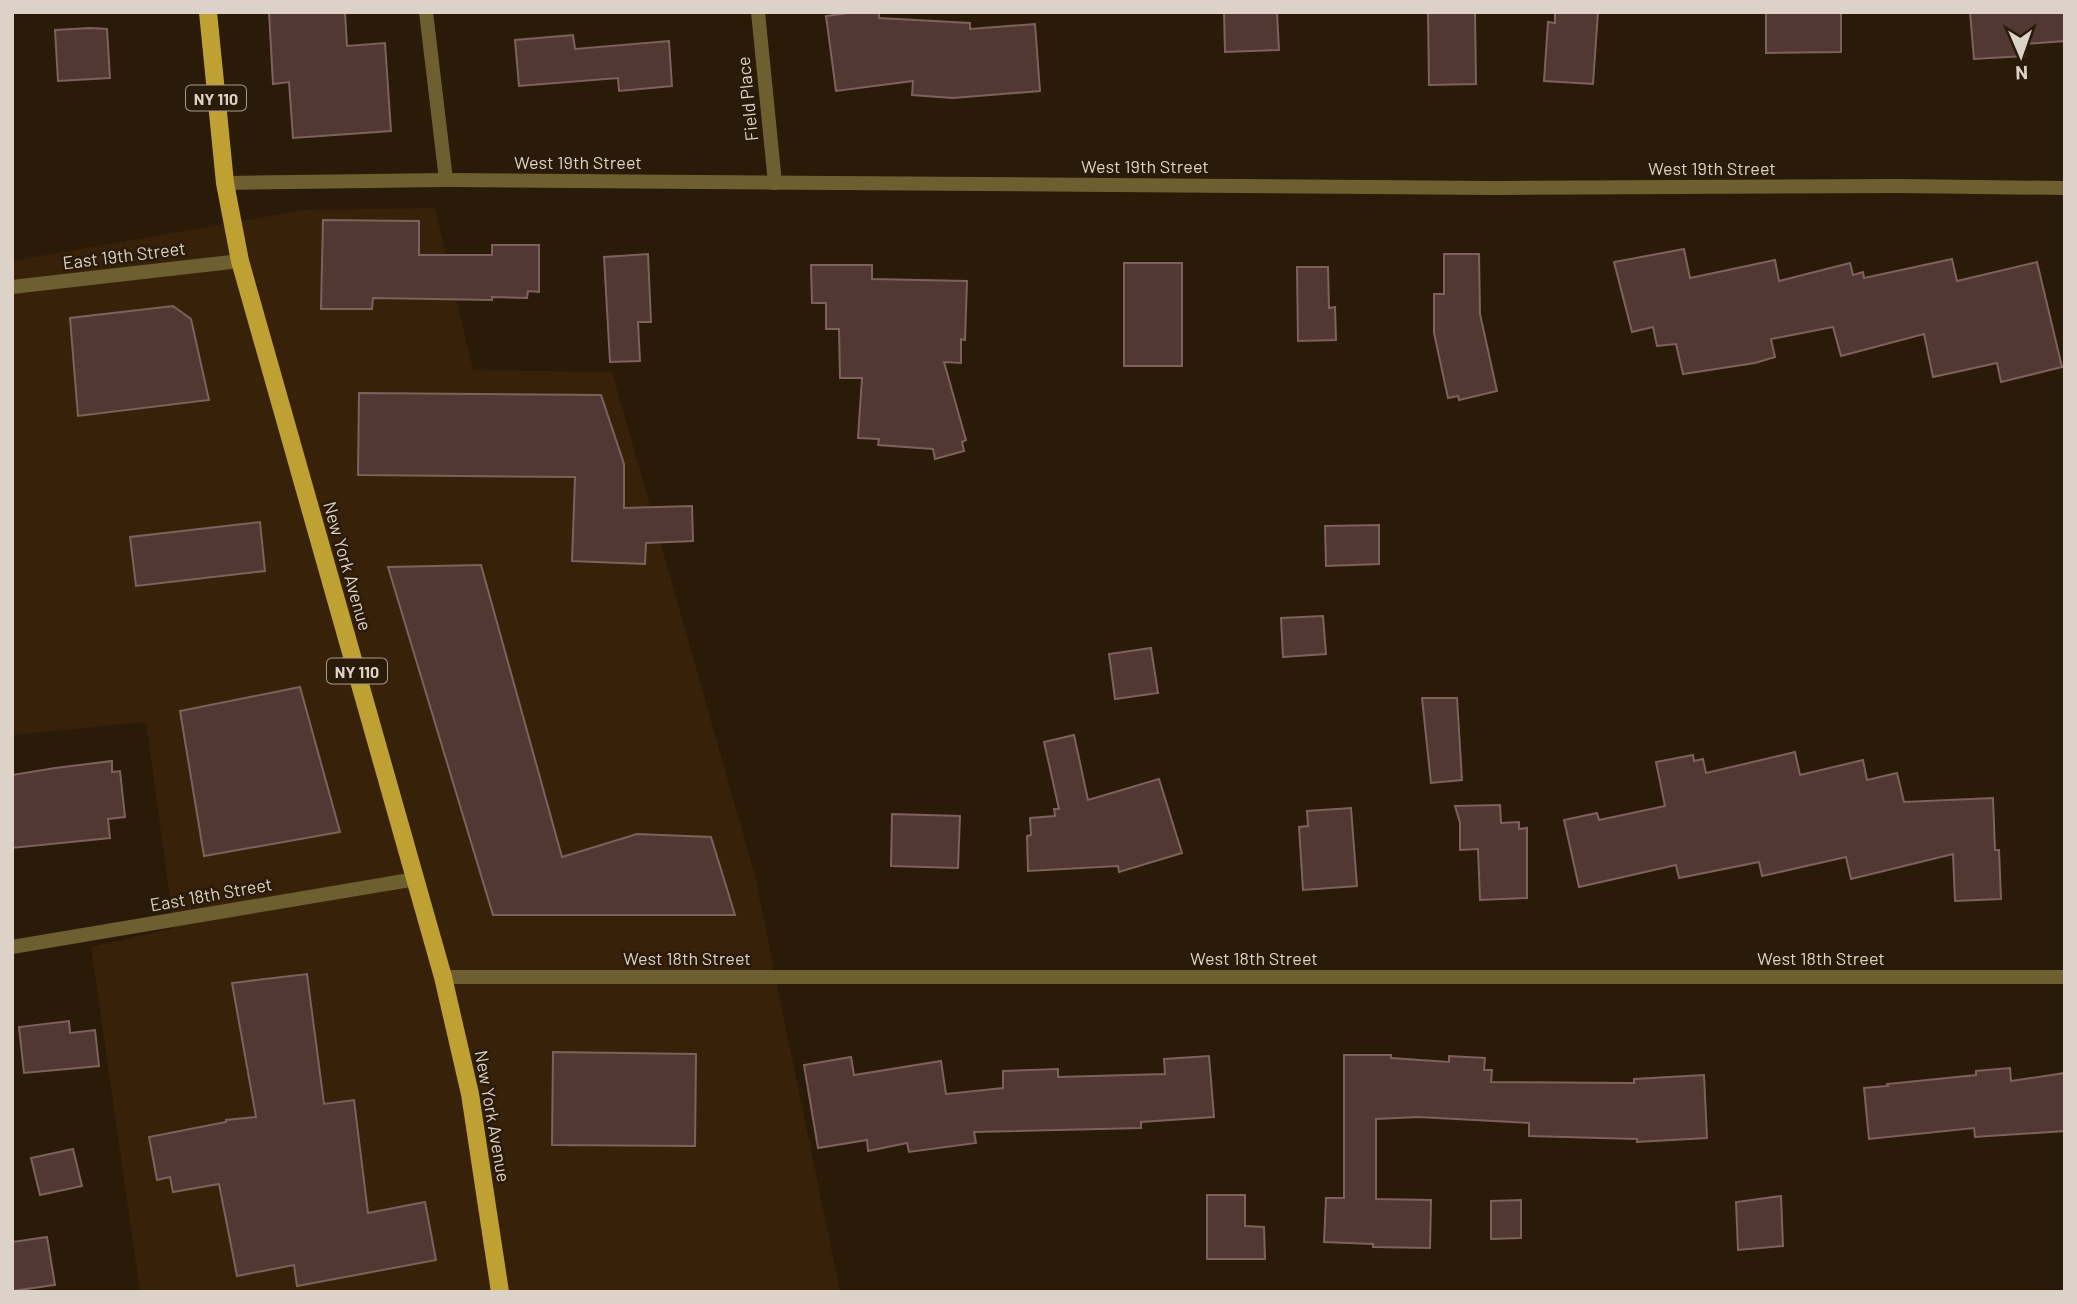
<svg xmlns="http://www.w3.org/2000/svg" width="2077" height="1304" viewBox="0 0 2077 1304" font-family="Barlow,sans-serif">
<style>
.built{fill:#372209}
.building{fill:#523833;stroke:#7e615c;stroke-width:2}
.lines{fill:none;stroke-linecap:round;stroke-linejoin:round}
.service{stroke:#6d5f30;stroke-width:14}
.minor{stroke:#6d5f30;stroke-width:14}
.primary{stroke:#bfa032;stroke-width:18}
.labels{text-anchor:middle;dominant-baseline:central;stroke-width:5;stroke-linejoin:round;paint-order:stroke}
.shield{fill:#2a1a08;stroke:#a79b8e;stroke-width:2}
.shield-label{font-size:16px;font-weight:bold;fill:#ddd2c7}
.street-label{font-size:18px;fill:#ddd2c7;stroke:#2a1a08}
</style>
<rect width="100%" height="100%" fill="#2a1a08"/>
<path class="built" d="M 435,208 L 473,370 L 612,372 L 754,872 L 840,1292 L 140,1292 L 91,947 L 174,928 L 146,722 L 12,735 L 12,261 L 304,210 Z"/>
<g class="building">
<path d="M 269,12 L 345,12 L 347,46 L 385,43 L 391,131 L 293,138 L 289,82 L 273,84 Z"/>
<path d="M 855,12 L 879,12 L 879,18 L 970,23 L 970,29 L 1035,24 L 1040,91 L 953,98 L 912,95 L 913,81 L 836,91 L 826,16 Z"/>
<path d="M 1224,12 L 1277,12 L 1279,50 L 1225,52 Z"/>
<path d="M 1428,12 L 1475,12 L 1476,84 L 1429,85 Z"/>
<path d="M 1555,12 L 1598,12 L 1593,84 L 1544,81 L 1548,22 L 1555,23 Z"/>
<path d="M 1766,12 L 1841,12 L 1841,52 L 1766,53 Z"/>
<path d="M 1970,12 L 2065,12 L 2065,41 L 2024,44 L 2025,56 L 1974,59 Z"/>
<path d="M 90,28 L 107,29 L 110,78 L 58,81 L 55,30 Z"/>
<path d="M 573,35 L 575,49 L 669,41 L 672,86 L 619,91 L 618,78 L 519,86 L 515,40 Z"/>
<path d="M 323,220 L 419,221 L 419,255 L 492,255 L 492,245 L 539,245 L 539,292 L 528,291 L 527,298 L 492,297 L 492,300 L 373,298 L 372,309 L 321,309 Z"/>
<path d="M 1684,249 L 1690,278 L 1775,260 L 1779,281 L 1850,263 L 1853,275 L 1863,272 L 1864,278 L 1952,259 L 1957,281 L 2037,262 L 2062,367 L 2001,382 L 1997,363 L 1933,377 L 1924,334 L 1841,356 L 1833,327 L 1771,339 L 1775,357 L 1755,363 L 1683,374 L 1676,344 L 1657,346 L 1653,327 L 1632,332 L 1614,262 Z"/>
<path d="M 648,254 L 651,322 L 638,322 L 640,361 L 610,362 L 604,257 Z"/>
<path d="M 1444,254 L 1479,254 L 1480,314 L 1497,391 L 1459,400 L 1458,396 L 1448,398 L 1434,333 L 1434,294 L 1444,294 Z"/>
<rect x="1124" y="263" width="58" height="103"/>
<path d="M 811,265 L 872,265 L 872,279 L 967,281 L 965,340 L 961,339 L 961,363 L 944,362 L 966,440 L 962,442 L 964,451 L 935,459 L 933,449 L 878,445 L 879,439 L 858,438 L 862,378 L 840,378 L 839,329 L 826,329 L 826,303 L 812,303 Z"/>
<path d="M 1297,267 L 1328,267 L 1329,308 L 1335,307 L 1336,340 L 1298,341 Z"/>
<path d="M 173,306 L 191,319 L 209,400 L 78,416 L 70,318 Z"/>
<path d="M 359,393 L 601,395 L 624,464 L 624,508 L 692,506 L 693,541 L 646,543 L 645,564 L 572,561 L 575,477 L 358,475 Z"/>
<path d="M 260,522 L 265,571 L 136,586 L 130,537 Z"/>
<path d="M 1379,525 L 1379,564 L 1326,566 L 1325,526 Z"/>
<path d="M 481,565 L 562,857 L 637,834 L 711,837 L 735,915 L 493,915 L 388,567 Z"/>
<path d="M 1323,616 L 1326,654 L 1283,657 L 1281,618 Z"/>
<path d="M 1151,648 L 1158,693 L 1115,699 L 1109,654 Z"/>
<path d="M 300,687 L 340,832 L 204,856 L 180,711 Z"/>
<path d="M 1422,698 L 1457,698 L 1462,780 L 1431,783 Z"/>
<path d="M 1074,735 L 1088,800 L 1159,779 L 1182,853 L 1119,872 L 1118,866 L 1028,871 L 1027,836 L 1031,835 L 1030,818 L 1055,816 L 1054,809 L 1059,809 L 1044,742 Z"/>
<path d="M 1795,752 L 1800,775 L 1863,760 L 1867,780 L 1897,773 L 1904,802 L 1993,798 L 1995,850 L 1999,850 L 2001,899 L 1955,901 L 1953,854 L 1851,879 L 1846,857 L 1762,876 L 1759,862 L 1679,878 L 1676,865 L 1579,887 L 1564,820 L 1597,813 L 1599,820 L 1665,806 L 1656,762 L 1693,755 L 1694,761 L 1703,759 L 1706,773 Z"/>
<path d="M 112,761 L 112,772 L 120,771 L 125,817 L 108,819 L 110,838 L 12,848 L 12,775 L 55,768 Z"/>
<path d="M 1500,805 L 1501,823 L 1519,822 L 1519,829 L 1527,828 L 1527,898 L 1480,900 L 1478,849 L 1460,850 L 1460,823 L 1455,806 Z"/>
<path d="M 1351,808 L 1357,886 L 1303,890 L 1299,827 L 1308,826 L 1307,811 Z"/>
<path d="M 892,814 L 960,816 L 958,868 L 891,866 Z"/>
<path d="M 307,974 L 324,1104 L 354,1100 L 368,1213 L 425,1202 L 436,1260 L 297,1286 L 294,1265 L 237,1276 L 219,1184 L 173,1192 L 170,1177 L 157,1180 L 149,1137 L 226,1122 L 226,1120 L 256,1117 L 232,983 Z"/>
<path d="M 69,1021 L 70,1033 L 95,1030 L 99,1066 L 24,1073 L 19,1027 Z"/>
<path d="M 553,1052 L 696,1054 L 695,1146 L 552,1145 Z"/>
<path d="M 1344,1055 L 1391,1055 L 1391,1058 L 1449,1062 L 1449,1056 L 1485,1058 L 1484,1070 L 1492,1070 L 1491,1082 L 1634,1083 L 1634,1079 L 1704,1075 L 1707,1138 L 1637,1142 L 1637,1139 L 1529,1136 L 1529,1123 L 1418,1117 L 1376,1119 L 1376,1199 L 1431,1200 L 1430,1248 L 1373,1247 L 1373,1244 L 1324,1242 L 1326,1198 L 1344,1198 Z"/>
<path d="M 1209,1056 L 1214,1117 L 1141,1122 L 1141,1128 L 974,1132 L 976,1143 L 909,1152 L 907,1143 L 868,1151 L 867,1140 L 818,1148 L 804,1065 L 851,1057 L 854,1075 L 941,1061 L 946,1094 L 1003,1088 L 1003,1071 L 1058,1069 L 1058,1077 L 1165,1074 L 1164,1059 Z"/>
<path d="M 2010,1068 L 2011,1081 L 2065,1073 L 2065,1131 L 1975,1137 L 1974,1128 L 1869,1139 L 1864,1088 L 1888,1086 L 1887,1084 L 1976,1075 L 1976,1071 Z"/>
<path d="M 73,1149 L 82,1186 L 40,1195 L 31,1158 Z"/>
<path d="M 1207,1195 L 1245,1195 L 1245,1226 L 1264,1227 L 1265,1259 L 1207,1259 Z"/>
<path d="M 1781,1196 L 1783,1246 L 1738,1250 L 1736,1202 Z"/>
<path d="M 1521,1200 L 1521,1238 L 1491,1239 L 1491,1201 Z"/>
<path d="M 47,1237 L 55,1285 L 12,1291 L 12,1242 Z"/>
</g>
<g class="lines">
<path class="service" d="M 426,12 L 446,180"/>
<g class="minor">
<path d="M 758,12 L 775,183"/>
<path d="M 225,183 L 446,180 L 1497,188 L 1899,186 L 2065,188"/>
<path d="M 12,287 L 240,261"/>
<path d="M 12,947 L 416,879"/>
<path d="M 443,977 L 2065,977"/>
</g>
<path class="primary" d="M 208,12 L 225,183 L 240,261 L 443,977 L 470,1094 L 500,1292"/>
</g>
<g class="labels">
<g class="shield">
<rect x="186" y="85.5" width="60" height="25" rx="5"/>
<rect x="327" y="658.5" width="60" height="25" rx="5"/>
</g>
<g class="shield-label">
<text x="216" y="98">NY 110</text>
<text x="357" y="671">NY 110</text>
</g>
<g class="street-label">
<text transform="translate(747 99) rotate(-96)">Field Place</text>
<text x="578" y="162">West 19th Street</text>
<text x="1145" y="166">West 19th Street</text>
<text x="1712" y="168">West 19th Street</text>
<text transform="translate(124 255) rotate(-7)">East 19th Street</text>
<text transform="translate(348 566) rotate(74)">New York Avenue</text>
<text transform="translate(211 894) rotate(-10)">East 18th Street</text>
<text x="687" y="958">West 18th Street</text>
<text x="1254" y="958">West 18th Street</text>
<text x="1821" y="958">West 18th Street</text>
<text transform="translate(493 1116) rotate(80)">New York Avenue</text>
</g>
</g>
<rect width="2077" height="1304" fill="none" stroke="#ddd2c7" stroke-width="28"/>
<g transform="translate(2021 56) rotate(178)" stroke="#2a1a08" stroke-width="5" paint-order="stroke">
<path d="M0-5L12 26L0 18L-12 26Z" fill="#ddd2c7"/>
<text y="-10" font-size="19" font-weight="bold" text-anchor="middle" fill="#ddd2c7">N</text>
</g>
</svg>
